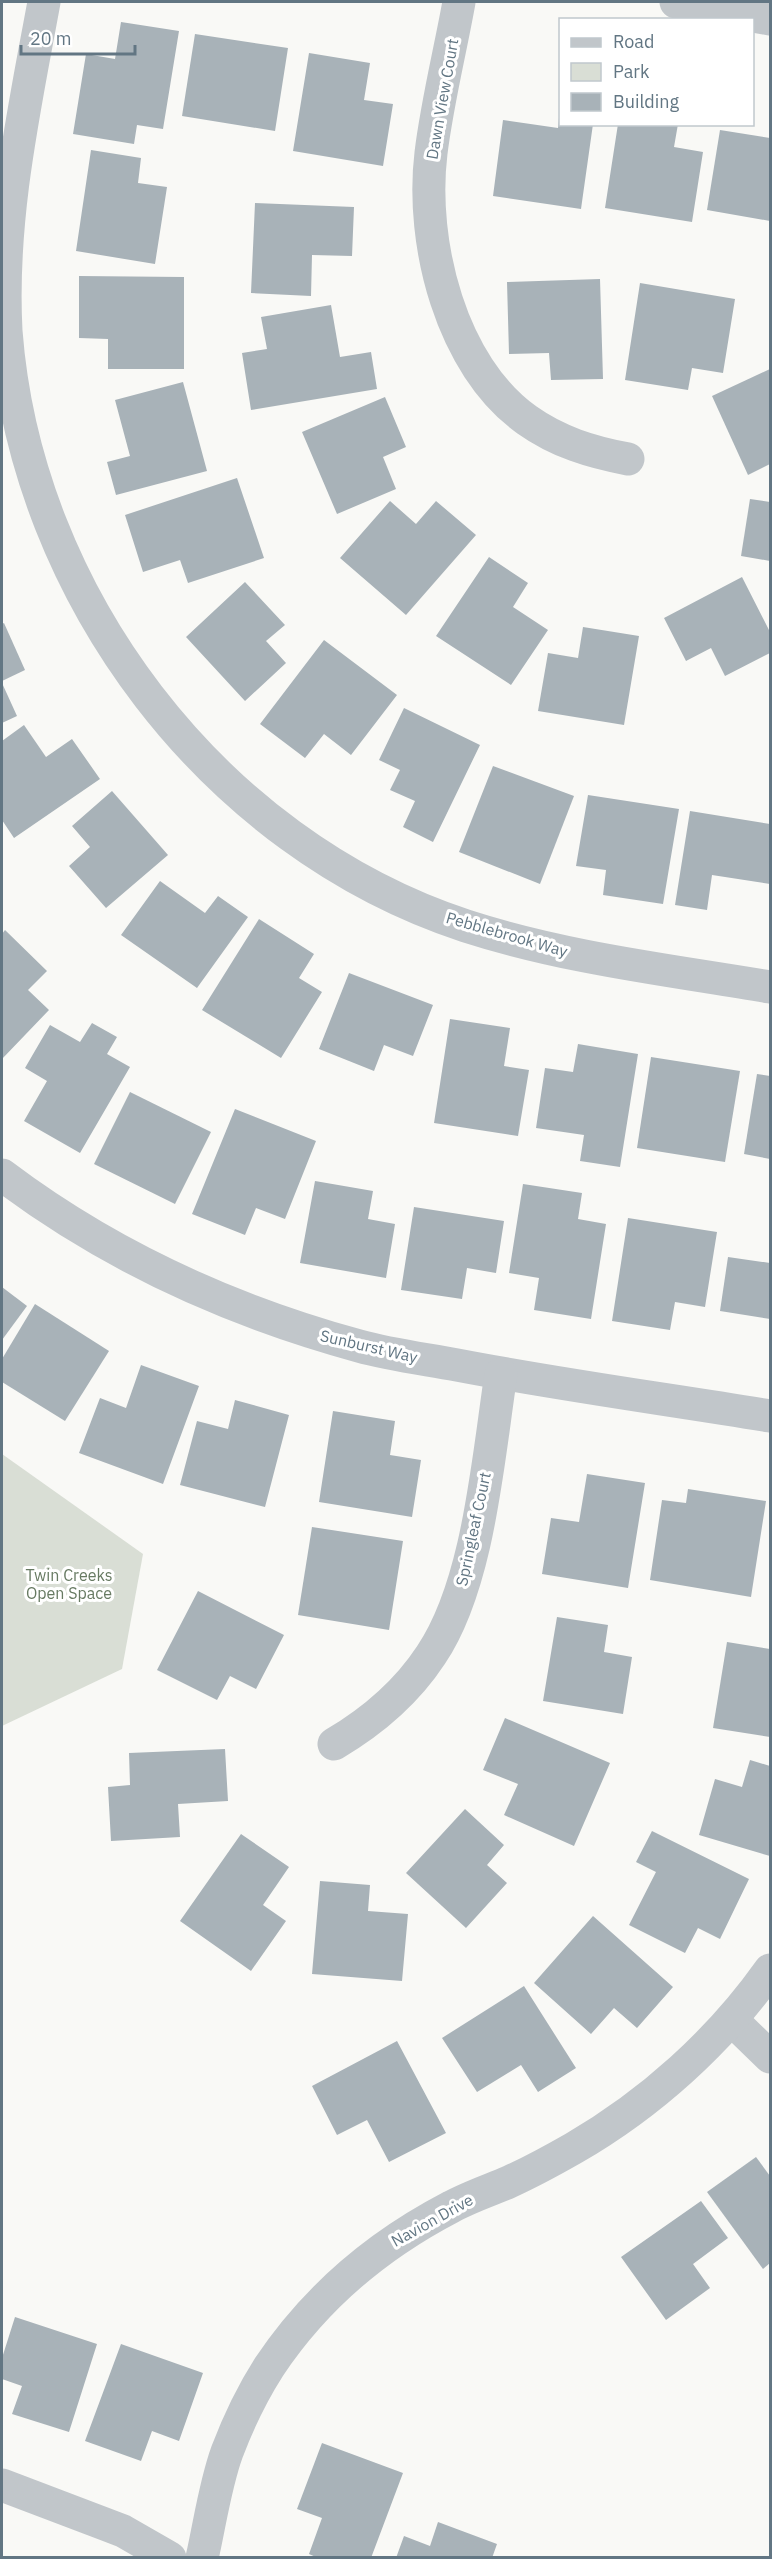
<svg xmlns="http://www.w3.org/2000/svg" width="772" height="2559" viewBox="0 0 772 2559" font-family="'IBM Plex Sans',sans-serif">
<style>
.green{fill:#d9ded5}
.building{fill:#a8b2b8}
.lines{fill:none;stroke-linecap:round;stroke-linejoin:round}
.minor{stroke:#c1c6ca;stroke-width:33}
.labels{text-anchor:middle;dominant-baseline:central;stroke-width:6;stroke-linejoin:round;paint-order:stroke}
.street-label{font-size:16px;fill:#627683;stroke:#fff}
.park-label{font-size:16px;fill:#677a62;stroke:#fff}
</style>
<rect width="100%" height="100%" fill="#f9f9f6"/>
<path class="green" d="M 2,1454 L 143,1554 L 122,1669 L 2,1726 Z"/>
<g class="building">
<path d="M 121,22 L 179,31 L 163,129 L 137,125 L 134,144 L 73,134 L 86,54 L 115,59 Z"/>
<path d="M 195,34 L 288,48 L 275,131 L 182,116 Z"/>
<path d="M 309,53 L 370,63 L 364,100 L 393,104 L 383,166 L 293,151 Z"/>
<path d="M 559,118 L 560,124 L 593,124 L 581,209 L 493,196 L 503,120 L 558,128 Z"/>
<path d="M 618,124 L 678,124 L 674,147 L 703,152 L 692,222 L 605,208 Z"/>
<path d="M 720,130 L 770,138 L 770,221 L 707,210 Z"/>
<path d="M 91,150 L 141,158 L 138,183 L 167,187 L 155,264 L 76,251 Z"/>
<path d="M 255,203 L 354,207 L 352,256 L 312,255 L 311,296 L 251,293 Z"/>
<path d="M 79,276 L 184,277 L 184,369 L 108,369 L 108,339 L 79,338 Z"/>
<path d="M 600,279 L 603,379 L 551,380 L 549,353 L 509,354 L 507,282 Z"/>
<path d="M 640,283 L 735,299 L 723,373 L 692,368 L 688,390 L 625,380 Z"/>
<path d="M 331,305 L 340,357 L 371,352 L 377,389 L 251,410 L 242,353 L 267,349 L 261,317 Z"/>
<path d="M 770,369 L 770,464 L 748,475 L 712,396 Z"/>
<path d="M 183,382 L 207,471 L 116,495 L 107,462 L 130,456 L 115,400 Z"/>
<path d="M 385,397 L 406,447 L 383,457 L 396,489 L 337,514 L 302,432 Z"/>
<path d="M 237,478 L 264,558 L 188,583 L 180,560 L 143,572 L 125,515 Z"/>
<path d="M 750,499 L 770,502 L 770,561 L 741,556 Z"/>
<path d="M 390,501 L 416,524 L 436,501 L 476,535 L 406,615 L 340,558 Z"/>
<path d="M 489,557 L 528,583 L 513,607 L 548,630 L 511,685 L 436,636 Z"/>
<path d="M 742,577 L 770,632 L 770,653 L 725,676 L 711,648 L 686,661 L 664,618 Z"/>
<path d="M 245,582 L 285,625 L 266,641 L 286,663 L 245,701 L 186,637 Z"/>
<path d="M 4,623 L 25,670 L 2,681 L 2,624 Z"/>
<path d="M 583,627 L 639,636 L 624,725 L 538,711 L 548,653 L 578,658 Z"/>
<path d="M 324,640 L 397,695 L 351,755 L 324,734 L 305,758 L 260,724 Z"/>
<path d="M 2,683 L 17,716 L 2,723 Z"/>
<path d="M 404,708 L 480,745 L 433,842 L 403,827 L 415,801 L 390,790 L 400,770 L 379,760 Z"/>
<path d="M 24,725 L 46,757 L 72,739 L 100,779 L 14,838 L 2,820 L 2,741 Z"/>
<path d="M 493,766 L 574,796 L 540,884 L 459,852 Z"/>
<path d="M 112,791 L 168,855 L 106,908 L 69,866 L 90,847 L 72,826 Z"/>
<path d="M 588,795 L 679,809 L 663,904 L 603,895 L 606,870 L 576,866 Z"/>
<path d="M 690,811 L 770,824 L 770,884 L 712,875 L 707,910 L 675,905 Z"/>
<path d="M 160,881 L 205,913 L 218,896 L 248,917 L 197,988 L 121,935 Z"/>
<path d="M 259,919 L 314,954 L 299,978 L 322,992 L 281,1058 L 202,1010 Z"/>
<path d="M 5,930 L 47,971 L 28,990 L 49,1010 L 2,1059 L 2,934 Z"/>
<path d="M 349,973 L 433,1005 L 413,1056 L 384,1045 L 374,1071 L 319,1049 Z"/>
<path d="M 450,1019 L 510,1028 L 504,1066 L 529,1070 L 518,1136 L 434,1123 Z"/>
<path d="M 92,1023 L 117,1037 L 107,1054 L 130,1067 L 80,1153 L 24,1121 L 47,1081 L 25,1068 L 50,1025 L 80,1042 Z"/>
<path d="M 578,1044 L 638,1054 L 620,1167 L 580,1161 L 584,1135 L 536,1128 L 545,1068 L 573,1072 Z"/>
<path d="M 651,1057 L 740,1071 L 725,1162 L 637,1148 Z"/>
<path d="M 757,1074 L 770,1076 L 770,1159 L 744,1154 Z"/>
<path d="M 130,1092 L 211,1132 L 175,1204 L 94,1164 Z"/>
<path d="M 235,1109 L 316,1141 L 285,1219 L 256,1208 L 245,1235 L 192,1214 Z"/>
<path d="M 315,1181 L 373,1191 L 368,1219 L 395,1224 L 386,1278 L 300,1263 Z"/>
<path d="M 523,1184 L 582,1193 L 578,1219 L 606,1224 L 591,1319 L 534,1310 L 539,1278 L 509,1273 Z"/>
<path d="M 414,1207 L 504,1221 L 496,1273 L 467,1268 L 462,1299 L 401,1290 Z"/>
<path d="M 628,1218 L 717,1232 L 705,1307 L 675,1302 L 670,1330 L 612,1321 Z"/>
<path d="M 728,1257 L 770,1263 L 770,1319 L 720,1311 Z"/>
<path d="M 2,1287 L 27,1306 L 2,1340 Z"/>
<path d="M 35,1304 L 109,1351 L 65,1421 L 2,1382 L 2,1359 Z"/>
<path d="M 141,1365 L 199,1386 L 163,1484 L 79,1453 L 100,1398 L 126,1408 Z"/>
<path d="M 235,1400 L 289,1415 L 265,1507 L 180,1485 L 197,1421 L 228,1429 Z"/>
<path d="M 333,1411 L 395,1421 L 390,1455 L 421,1460 L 412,1517 L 319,1502 Z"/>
<path d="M 587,1474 L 645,1483 L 628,1588 L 542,1574 L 551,1518 L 579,1522 Z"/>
<path d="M 688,1489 L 766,1501 L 751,1597 L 650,1580 L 662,1500 L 686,1503 Z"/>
<path d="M 312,1527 L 403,1541 L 389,1630 L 298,1615 Z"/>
<path d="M 198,1591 L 284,1635 L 256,1689 L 230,1676 L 217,1700 L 157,1670 Z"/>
<path d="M 557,1617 L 608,1625 L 604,1652 L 632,1657 L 623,1714 L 543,1701 Z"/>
<path d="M 727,1642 L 770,1649 L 770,1737 L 713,1728 Z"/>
<path d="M 505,1718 L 610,1763 L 574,1846 L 504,1815 L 518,1784 L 483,1770 Z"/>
<path d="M 225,1749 L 228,1801 L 178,1804 L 180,1837 L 111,1841 L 108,1787 L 130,1785 L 129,1753 Z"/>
<path d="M 750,1760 L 770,1766 L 770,1856 L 699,1835 L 715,1779 L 742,1787 Z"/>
<path d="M 465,1809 L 504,1845 L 487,1865 L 507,1883 L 466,1928 L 406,1873 Z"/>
<path d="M 652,1831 L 749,1879 L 720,1939 L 698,1928 L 685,1953 L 629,1925 L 656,1872 L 636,1862 Z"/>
<path d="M 241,1834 L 289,1867 L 263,1905 L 286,1921 L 251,1971 L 180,1921 Z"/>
<path d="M 320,1881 L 370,1885 L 368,1911 L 408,1914 L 402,1981 L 312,1974 Z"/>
<path d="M 593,1916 L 673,1987 L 637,2028 L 614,2008 L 591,2034 L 534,1983 Z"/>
<path d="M 524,1986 L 576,2068 L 538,2092 L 521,2065 L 477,2092 L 442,2038 Z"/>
<path d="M 397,2041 L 446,2133 L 389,2162 L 367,2120 L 337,2135 L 312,2086 Z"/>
<path d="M 756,2157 L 770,2176 L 770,2263 L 763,2269 L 707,2192 Z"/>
<path d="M 701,2201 L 728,2238 L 693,2264 L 710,2288 L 666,2320 L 621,2257 Z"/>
<path d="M 15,2317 L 97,2344 L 69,2432 L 12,2414 L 22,2386 L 2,2379 L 2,2358 Z"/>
<path d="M 121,2344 L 203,2373 L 179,2441 L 152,2431 L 141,2461 L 85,2441 Z"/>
<path d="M 322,2443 L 403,2473 L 371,2558 L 318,2558 L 309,2554 L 322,2518 L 297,2509 Z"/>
<path d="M 438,2522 L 497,2544 L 492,2558 L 396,2558 L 404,2536 L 430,2546 Z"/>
</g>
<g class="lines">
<g class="minor">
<path d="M 44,2 C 24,111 0,219 6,331 C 26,595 213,843 466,926 C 565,958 669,970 770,987"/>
<path d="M 459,2 C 450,52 437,103 431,153 C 420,243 451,366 527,420 C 558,442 591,452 628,459"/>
<path d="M 676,2 L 770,19"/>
<path d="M 2,1175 C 108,1255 231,1311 359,1346 C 391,1355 425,1359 457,1365 C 561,1385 666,1399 770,1416"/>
<path d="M 334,1744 C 373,1721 406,1693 431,1655 C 479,1584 488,1458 501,1374"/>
<path d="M 732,2020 L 770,2057"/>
<path d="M 2,2485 L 123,2531 L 170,2558"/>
<path d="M 202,2558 C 210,2523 215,2485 227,2452 C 238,2423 253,2392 269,2367 C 315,2298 378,2245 451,2207 C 469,2197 490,2190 509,2182 C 531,2172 553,2160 574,2148 C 650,2104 719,2042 770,1970"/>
</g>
</g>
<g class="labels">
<g class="street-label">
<text transform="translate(442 99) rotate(-80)">Dawn View Court</text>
<text transform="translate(507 934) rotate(16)">Pebblebrook Way</text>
<text transform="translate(369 1346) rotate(13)">Sunburst Way</text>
<text transform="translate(473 1529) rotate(-78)">Springleaf Court</text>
<text transform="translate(432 2220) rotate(-29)">Navion Drive</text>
</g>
<g class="park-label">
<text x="69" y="1575">Twin Creeks<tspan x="69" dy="18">Open Space</tspan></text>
</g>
</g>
<rect width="772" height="2559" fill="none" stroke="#627683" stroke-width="6"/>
<rect x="559" y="18" width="195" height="108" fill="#ffffff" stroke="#c0c8cd" stroke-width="1.5"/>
<rect x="571" y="38" width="30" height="9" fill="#c1c6ca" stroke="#c0c8cd" stroke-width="1.5"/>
<text x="613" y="48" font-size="18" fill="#627683">Road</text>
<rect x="571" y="63" width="30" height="18" fill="#d9ded5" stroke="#c0c8cd" stroke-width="1.5"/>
<text x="613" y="78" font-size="18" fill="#627683">Park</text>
<rect x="571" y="93" width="30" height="18" fill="#a8b2b8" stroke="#c0c8cd" stroke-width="1.5"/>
<text x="613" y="108" font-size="18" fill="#627683">Building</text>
<path d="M21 45v9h114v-9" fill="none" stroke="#627683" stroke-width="3"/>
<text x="30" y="45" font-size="18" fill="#627683" stroke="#ffffff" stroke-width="4.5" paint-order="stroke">20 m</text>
</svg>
